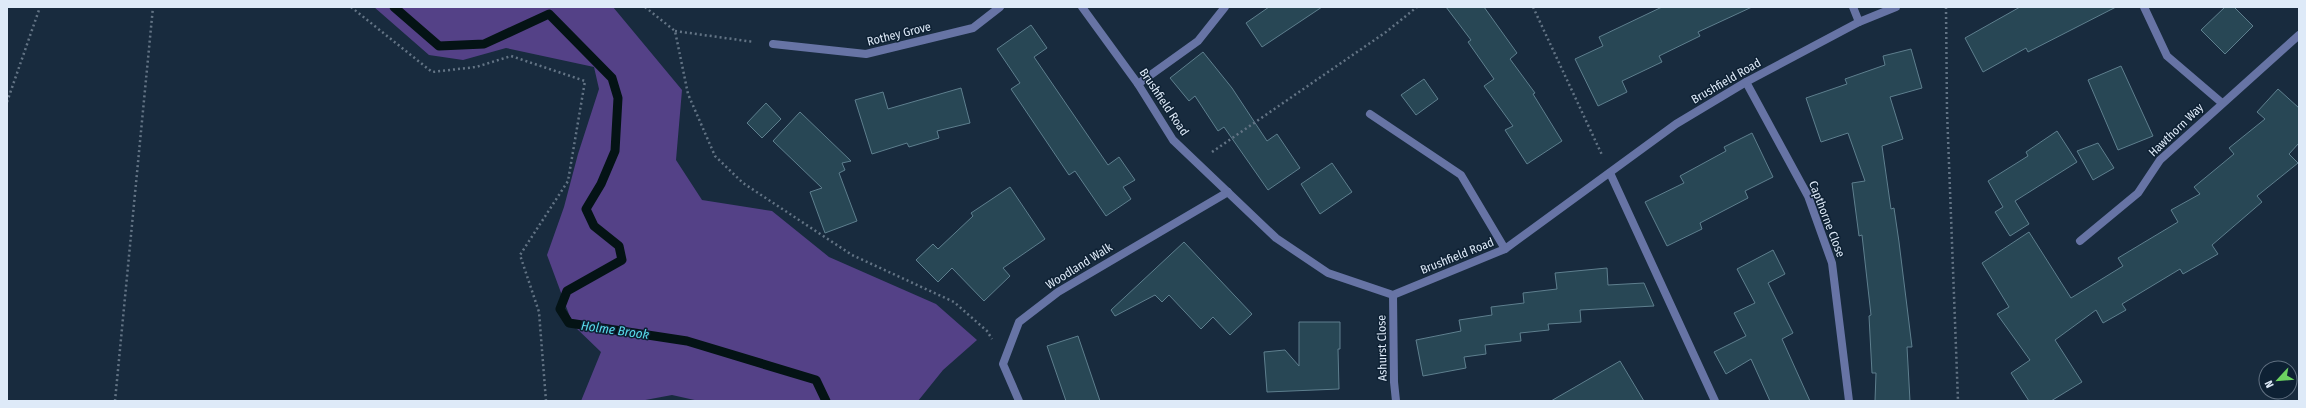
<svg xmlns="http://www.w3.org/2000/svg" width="2306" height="408" viewBox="0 0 2306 408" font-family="'Fira Sans Condensed',sans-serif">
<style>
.forest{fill:#544187}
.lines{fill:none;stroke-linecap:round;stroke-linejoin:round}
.stream{stroke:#041315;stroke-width:9}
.building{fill:#284755;stroke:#5e7f8e}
.path{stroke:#637485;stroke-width:2.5;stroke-dasharray:2 3;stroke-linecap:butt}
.lane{stroke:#6774a5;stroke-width:8}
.street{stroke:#6774a5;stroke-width:8}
.labels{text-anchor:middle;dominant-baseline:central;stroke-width:3;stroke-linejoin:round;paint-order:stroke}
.street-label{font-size:12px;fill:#deeaf8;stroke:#0e2134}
.water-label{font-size:13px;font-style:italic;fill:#58daea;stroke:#0e2134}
</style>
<rect width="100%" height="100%" fill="#182b3e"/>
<path class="forest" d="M 374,7 L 613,7 L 682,90 L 676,160 L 702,200 L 772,211 L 829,257 L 936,304 L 977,340 L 943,370 L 918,401 L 699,401 L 672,395 L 640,401 L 581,401 L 601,352 L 573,325 L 547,255 L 564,207 L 578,154 L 599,89 L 594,67 L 506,48 L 463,60 L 429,55 Z"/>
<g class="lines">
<path class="stream" d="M 394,7 L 439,46 L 484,44 L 549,14 L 612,78 L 618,98 L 615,151 L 601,184 L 586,209 L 594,226 L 619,246 L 622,260 L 567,291 L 560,309 L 569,323 L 687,341 L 816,380 L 826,401"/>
</g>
<g class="building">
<path d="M 1269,7 L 1322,7 L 1262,47 L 1246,23 Z"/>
<path d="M 1446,7 L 1484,7 L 1517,53 L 1510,59 L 1535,93 L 1533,94 L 1562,141 L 1527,164 L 1505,130 L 1513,126 L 1484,86 L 1494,79 L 1468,42 L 1471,40 Z"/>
<path d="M 1662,7 L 1752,7 L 1698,32 L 1700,36 L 1659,56 L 1662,62 L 1622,81 L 1627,92 L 1598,106 L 1575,59 L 1603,46 L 1599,37 Z"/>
<path d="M 2020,7 L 2116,7 L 2028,52 L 2026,48 L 1983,72 L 1965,38 Z"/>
<path d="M 2225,7 L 2234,7 L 2253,26 L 2225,54 L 2201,30 Z"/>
<path d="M 1031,25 L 1047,48 L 1034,57 L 1108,165 L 1119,157 L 1135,180 L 1123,187 L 1131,199 L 1106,216 L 1075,171 L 1069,175 L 1011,89 L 1020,83 L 997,49 Z"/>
<path d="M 1911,49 L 1922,88 L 1890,97 L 1903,139 L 1882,146 L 1891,209 L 1894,208 L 1899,242 L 1912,347 L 1907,347 L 1910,401 L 1875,401 L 1876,373 L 1872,373 L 1869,316 L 1871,315 L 1862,235 L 1859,236 L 1852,183 L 1865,181 L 1848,133 L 1821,142 L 1806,98 L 1847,84 L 1845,79 L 1885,65 L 1883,56 Z"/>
<path d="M 1203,52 L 1232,88 L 1267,141 L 1277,134 L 1300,168 L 1268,190 L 1224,127 L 1218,131 L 1195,96 L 1189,101 L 1170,78 Z"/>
<path d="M 2121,66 L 2153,136 L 2118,150 L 2088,80 Z"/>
<path d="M 1424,79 L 1438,99 L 1416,115 L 1401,95 Z"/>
<path d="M 961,88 L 970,123 L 937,131 L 939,138 L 909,147 L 907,143 L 872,154 L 855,100 L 883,92 L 888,109 Z"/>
<path d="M 2278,89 L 2299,108 L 2299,143 L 2289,154 L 2298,163 L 2257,196 L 2262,202 L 2212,245 L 2218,254 L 2183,274 L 2180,269 L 2122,304 L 2126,310 L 2103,323 L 2096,310 L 2055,340 L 2082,382 L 2051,401 L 2029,401 L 2011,373 L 2030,360 L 1997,314 L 2009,307 L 1982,263 L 2029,232 L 2071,298 L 2123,266 L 2118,258 L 2178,222 L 2171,210 L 2200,194 L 2194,187 L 2234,154 L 2229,148 L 2265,119 L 2257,112 Z"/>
<path d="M 766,103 L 781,119 L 762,138 L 747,123 Z"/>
<path d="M 800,112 L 851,161 L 842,163 L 845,170 L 839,173 L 857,221 L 825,233 L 810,192 L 822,188 L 773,141 Z"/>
<path d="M 2057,131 L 2077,162 L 2015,201 L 2029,224 L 2010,236 L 1995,212 L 2003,207 L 1988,181 L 2028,156 L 2026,152 Z"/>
<path d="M 1752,133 L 1773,177 L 1745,191 L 1748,198 L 1700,223 L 1702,229 L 1667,246 L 1645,202 L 1684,183 L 1680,176 L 1726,151 L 1724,147 Z"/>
<path d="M 2098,143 L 2114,168 L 2093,180 L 2077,151 Z"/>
<path d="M 1332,163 L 1352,192 L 1320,214 L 1301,184 Z"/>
<path d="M 1010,187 L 1045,239 L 1003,268 L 1010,276 L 984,301 L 952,268 L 938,282 L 916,260 L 933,244 L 938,249 L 973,216 L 971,213 Z"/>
<path d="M 1184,242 L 1252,314 L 1230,335 L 1213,317 L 1201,329 L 1169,295 L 1162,302 L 1155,295 L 1115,316 L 1111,310 Z"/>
<path d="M 1773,250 L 1785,274 L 1768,283 L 1793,333 L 1782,339 L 1810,401 L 1770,401 L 1751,359 L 1726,374 L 1714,352 L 1746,336 L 1734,313 L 1755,303 L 1737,269 Z"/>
<path d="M 1607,268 L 1608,285 L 1644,283 L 1654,306 L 1580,310 L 1581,322 L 1548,324 L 1549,330 L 1520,333 L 1521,341 L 1485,345 L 1486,354 L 1464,357 L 1466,368 L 1423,376 L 1416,340 L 1461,331 L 1459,320 L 1492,315 L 1491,307 L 1524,303 L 1523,293 L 1557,289 L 1555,273 Z"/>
<path d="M 1299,322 L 1340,322 L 1340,349 L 1338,349 L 1339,389 L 1267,392 L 1264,352 L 1285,350 L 1299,366 Z"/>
<path d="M 1078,336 L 1100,401 L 1066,401 L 1047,346 Z"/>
<path d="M 1620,361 L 1644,401 L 1551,401 Z"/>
</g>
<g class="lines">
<g class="path">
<path d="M 351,7 L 432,72 L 476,67 L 511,56 L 585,81 L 568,181 L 520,255 L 539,312 L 546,401"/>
<path d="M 645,7 L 675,31 L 688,94 L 715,156 L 743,183 L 852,255 L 954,302 L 987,331 L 992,339"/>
<path d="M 1533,7 L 1602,155"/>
<path d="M 1946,7 L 1947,111 L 1958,401"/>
<path d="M 675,31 L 754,42"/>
<path d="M 7,102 L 40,7"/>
<path d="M 1212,152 L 1386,32 L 1417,7"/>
<path d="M 115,401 L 153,7"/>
</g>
<g class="lane">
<path d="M 1370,114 L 1461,175 L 1505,249"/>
<path d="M 1610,173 L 1715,401"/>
</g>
<g class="street">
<path d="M 1082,7 L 1138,84 L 1173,140 L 1276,238 L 1328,273 L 1393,295 L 1505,249 L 1676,124 L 1746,82 L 1859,22 L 1896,7"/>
<path d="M 1853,7 L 1859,22"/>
<path d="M 2144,7 L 2167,56 L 2222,103"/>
<path d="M 773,44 L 866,54 L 973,28 L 1000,7"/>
<path d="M 1746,82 L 1808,196 L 1832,263 L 1849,401"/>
<path d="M 1138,84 L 1198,41 L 1225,7"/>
<path d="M 2080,241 L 2138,193 L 2160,160 L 2299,35"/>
<path d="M 1393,295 L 1394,382 L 1396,401"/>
<path d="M 1019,401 L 1003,364 L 1019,322 L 1058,292 L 1228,192"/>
</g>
</g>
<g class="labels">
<g class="street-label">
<text transform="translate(899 34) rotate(-14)">Rothey Grove</text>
<text transform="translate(1726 81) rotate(-30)">Brushfield Road</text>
<text transform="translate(1164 102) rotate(56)">Brushfield Road</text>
<text transform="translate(2176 130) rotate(-44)">Hawthorn Way</text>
<text transform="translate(1827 219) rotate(69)">Capthorne Close</text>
<text transform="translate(1457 256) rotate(-22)">Brushfield Road</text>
<text transform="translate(1079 266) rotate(-32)">Woodland Walk</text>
<text transform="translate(1382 348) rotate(-91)">Ashurst Close</text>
</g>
<g class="water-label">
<text transform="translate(615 330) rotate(8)">Holme Brook</text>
</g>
</g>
<rect width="2306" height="408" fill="none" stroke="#deeaf8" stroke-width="16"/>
<g transform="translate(2278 380) rotate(244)"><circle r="19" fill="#0e2134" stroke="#617182"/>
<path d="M0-3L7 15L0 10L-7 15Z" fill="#6dd361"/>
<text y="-6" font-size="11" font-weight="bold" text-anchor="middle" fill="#deeaf8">N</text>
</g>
</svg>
